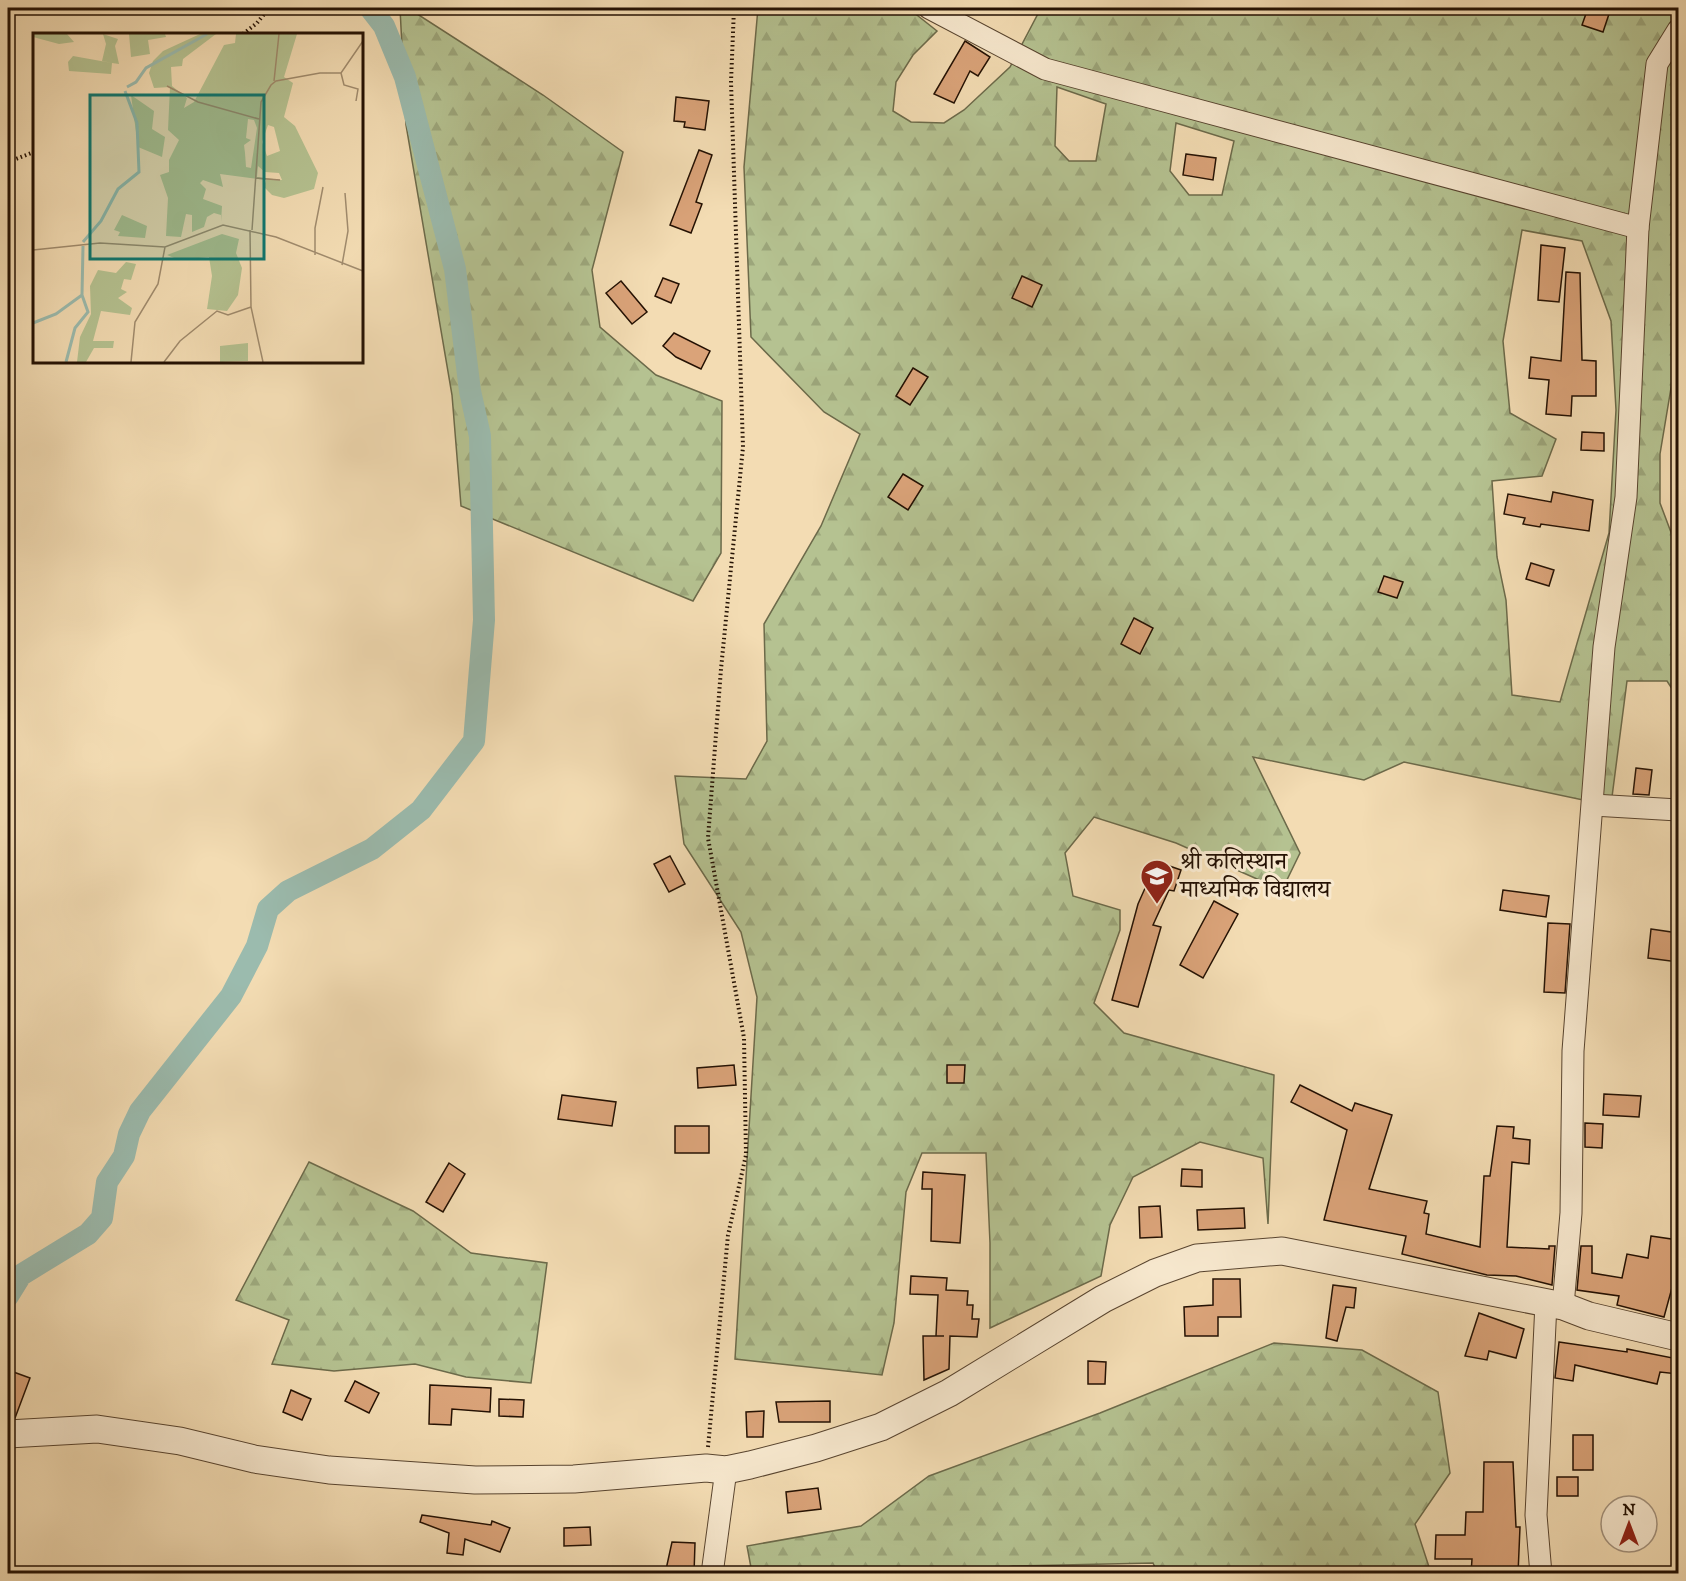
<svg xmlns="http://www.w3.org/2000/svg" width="1686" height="1581" viewBox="0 0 1686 1581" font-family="'IM FELL DW Pica','Noto Serif Devanagari',serif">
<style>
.forest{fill:url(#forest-firs);stroke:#6c6a4a;stroke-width:1.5;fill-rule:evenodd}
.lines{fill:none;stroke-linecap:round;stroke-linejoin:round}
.canal{stroke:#9bbbae;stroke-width:22}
.building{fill:#daa379;stroke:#241103;stroke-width:1.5}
.minor-casing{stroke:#58442f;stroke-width:23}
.tertiary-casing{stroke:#58442f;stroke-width:29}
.path{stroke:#241103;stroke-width:4;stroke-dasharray:1.5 3;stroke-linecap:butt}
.minor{stroke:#f7e8ce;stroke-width:21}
.tertiary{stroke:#f7e8ce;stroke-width:27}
.labels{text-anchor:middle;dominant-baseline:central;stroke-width:6;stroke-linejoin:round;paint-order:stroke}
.poi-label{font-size:24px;fill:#241103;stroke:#f7e8ce;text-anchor:start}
.inset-river{fill:none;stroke:#9bbbae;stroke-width:3}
.inset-road{fill:none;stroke:#a08b6d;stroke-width:1.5}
.view{fill:#0f766e;fill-opacity:0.15;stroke:#0f766e;stroke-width:3}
.inset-edge{fill:none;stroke:#241103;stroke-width:3}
</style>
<defs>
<pattern id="forest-firs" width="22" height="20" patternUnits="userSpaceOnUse" patternTransform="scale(1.5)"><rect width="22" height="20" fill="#b5c291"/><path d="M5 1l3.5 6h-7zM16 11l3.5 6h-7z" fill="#9ca67b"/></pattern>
</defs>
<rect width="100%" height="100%" fill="#f3dcb3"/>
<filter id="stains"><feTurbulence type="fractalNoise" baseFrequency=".00333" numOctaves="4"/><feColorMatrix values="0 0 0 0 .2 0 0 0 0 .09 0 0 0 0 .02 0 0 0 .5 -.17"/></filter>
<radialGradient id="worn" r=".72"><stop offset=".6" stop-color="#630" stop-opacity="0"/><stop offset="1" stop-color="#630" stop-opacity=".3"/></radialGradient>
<g class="forest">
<path d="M 400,8 L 408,8 L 543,95 L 623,152 L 592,270 L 600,327 L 656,375 L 722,401 L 721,553 L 693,601 L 461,506 L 452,395 L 406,125 Z"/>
<path d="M 758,8 L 908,8 L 937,31 L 913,55 L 896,82 L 893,111 L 911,122 L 944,123 L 964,110 L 1010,67 L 1041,8 L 1678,8 L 1678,346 L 1660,454 L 1660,503 L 1678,551 L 1678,698 L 1667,681 L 1627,681 L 1612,797 L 1678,812 L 1678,820 L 1404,762 L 1364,780 L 1253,757 L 1300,853 L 1282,890 L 1176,843 L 1094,817 L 1065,853 L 1073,896 L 1120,910 L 1120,930 L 1094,1003 L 1124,1033 L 1274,1075 L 1268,1224 L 1263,1158 L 1200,1142 L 1133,1177 L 1110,1225 L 1101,1276 L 990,1328 L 990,1243 L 986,1153 L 922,1153 L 906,1192 L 894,1323 L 882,1375 L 735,1359 L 757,997 L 741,932 L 684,844 L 675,776 L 746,779 L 767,741 L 764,624 L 821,526 L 860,434 L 824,412 L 751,337 L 744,167 ZM 1057,87 L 1106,104 L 1096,161 L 1069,161 L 1055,146 ZM 1176,123 L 1234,141 L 1222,195 L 1189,195 L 1170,171 ZM 1522,230 L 1582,241 L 1611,321 L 1616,410 L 1609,533 L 1560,702 L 1512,695 L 1506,600 L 1497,557 L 1492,481 L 1542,476 L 1556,439 L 1510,413 L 1503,341 Z"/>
<path d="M 309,1162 L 413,1211 L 471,1253 L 547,1263 L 531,1383 L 466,1377 L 415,1364 L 334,1371 L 272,1364 L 289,1320 L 236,1300 Z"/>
<path d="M 1274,1343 L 1362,1350 L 1438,1392 L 1450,1473 L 1415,1524 L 1431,1573 L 1158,1574 L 1153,1563 L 1013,1566 L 967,1574 L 752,1573 L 747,1546 L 861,1526 L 929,1476 L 1100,1413 Z"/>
</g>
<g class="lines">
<path class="canal" d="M 8,1296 L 21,1275 L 88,1234 L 102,1218 L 107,1182 L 124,1156 L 129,1134 L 140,1111 L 231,996 L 257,946 L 268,909 L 288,891 L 372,849 L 421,810 L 474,741 L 484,620 L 480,436 L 470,391 L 455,269 L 405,77 L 384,26 L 370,8"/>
</g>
<g class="building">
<path d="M 1588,8 L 1611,8 L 1603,32 L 1582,25 Z"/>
<path d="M 965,41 L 990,57 L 978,76 L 970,71 L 954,103 L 934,94 Z"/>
<path d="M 676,97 L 709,101 L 705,130 L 684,127 L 685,122 L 674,121 Z"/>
<path d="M 699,150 L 712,155 L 696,202 L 702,204 L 691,233 L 670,225 Z"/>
<path d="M 1186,154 L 1216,158 L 1213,180 L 1183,175 Z"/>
<path d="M 1541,245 L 1565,248 L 1559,302 L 1538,300 Z"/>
<path d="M 1566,272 L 1580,273 L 1582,360 L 1596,361 L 1596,396 L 1572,396 L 1571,416 L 1546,414 L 1549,380 L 1529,378 L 1531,357 L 1561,361 Z"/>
<path d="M 1022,276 L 1042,285 L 1032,307 L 1012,298 Z"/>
<path d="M 663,278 L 679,284 L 671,303 L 655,296 Z"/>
<path d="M 621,281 L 647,312 L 632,324 L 606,293 Z"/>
<path d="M 674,333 L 710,351 L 701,369 L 676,357 L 663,346 Z"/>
<path d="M 913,368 L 928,377 L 910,405 L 896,396 Z"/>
<path d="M 1582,432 L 1604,433 L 1604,451 L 1581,450 Z"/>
<path d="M 903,474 L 923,486 L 908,510 L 888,497 Z"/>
<path d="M 1553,492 L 1593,500 L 1589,531 L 1541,524 L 1540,527 L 1523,524 L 1525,518 L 1504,514 L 1508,494 L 1551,502 Z"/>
<path d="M 1531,563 L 1554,570 L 1549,586 L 1526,579 Z"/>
<path d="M 1384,576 L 1403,582 L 1397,598 L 1378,592 Z"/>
<path d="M 1134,618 L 1153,628 L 1140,654 L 1121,644 Z"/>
<path d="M 1636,768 L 1652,770 L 1649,795 L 1633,794 Z"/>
<path d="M 670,856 L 685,884 L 669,892 L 654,864 Z"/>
<path d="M 1158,862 L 1181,870 L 1174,891 L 1169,890 L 1153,925 L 1161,927 L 1138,1007 L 1112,1000 L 1138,904 L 1146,886 L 1149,888 Z"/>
<path d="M 1503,890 L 1549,896 L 1546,917 L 1500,910 Z"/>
<path d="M 1214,901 L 1238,914 L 1203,978 L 1180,965 Z"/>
<path d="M 1548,923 L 1570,924 L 1565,993 L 1544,992 Z"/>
<path d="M 1651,929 L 1678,933 L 1678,962 L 1648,958 Z"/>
<path d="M 734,1065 L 736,1085 L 698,1088 L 697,1068 Z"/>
<path d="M 947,1065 L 965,1065 L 964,1083 L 947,1083 Z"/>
<path d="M 1300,1085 L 1352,1111 L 1355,1103 L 1392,1115 L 1369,1189 L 1427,1201 L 1424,1213 L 1429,1214 L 1426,1234 L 1480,1247 L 1484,1176 L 1490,1176 L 1497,1126 L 1514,1127 L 1513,1138 L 1530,1140 L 1529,1164 L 1512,1162 L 1507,1247 L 1549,1249 L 1549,1246 L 1555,1246 L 1552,1285 L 1516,1276 L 1487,1275 L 1402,1254 L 1406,1236 L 1324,1220 L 1347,1130 L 1291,1102 Z"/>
<path d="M 1604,1094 L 1641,1096 L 1639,1117 L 1603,1115 Z"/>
<path d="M 562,1095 L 616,1102 L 612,1126 L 558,1119 Z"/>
<path d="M 1585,1123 L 1603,1124 L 1602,1148 L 1585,1147 Z"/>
<rect x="675" y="1126" width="34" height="27"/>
<path d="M 449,1163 L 465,1174 L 443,1212 L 426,1202 Z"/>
<path d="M 1182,1169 L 1202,1170 L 1202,1187 L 1181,1186 Z"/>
<path d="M 923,1172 L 965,1175 L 960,1243 L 931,1241 L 932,1189 L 922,1189 Z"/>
<path d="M 1160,1206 L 1162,1237 L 1140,1238 L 1139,1207 Z"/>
<path d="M 1244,1208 L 1245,1228 L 1198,1230 L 1197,1210 Z"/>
<path d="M 1651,1236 L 1678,1240 L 1678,1284 L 1673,1284 L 1664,1317 L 1617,1305 L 1619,1296 L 1577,1290 L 1581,1246 L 1592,1246 L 1592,1273 L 1622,1278 L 1627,1254 L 1648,1258 Z"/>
<path d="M 911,1276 L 947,1278 L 946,1290 L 968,1291 L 967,1305 L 973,1305 L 972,1319 L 979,1319 L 977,1337 L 950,1336 L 949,1369 L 924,1380 L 923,1336 L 944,1336 L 936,1336 L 938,1295 L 910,1294 Z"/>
<path d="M 1213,1279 L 1240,1279 L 1241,1317 L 1218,1317 L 1218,1336 L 1185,1336 L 1184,1307 L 1213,1305 Z"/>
<path d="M 1333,1285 L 1356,1288 L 1354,1308 L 1346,1307 L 1337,1341 L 1326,1338 Z"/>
<path d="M 1479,1313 L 1524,1329 L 1516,1358 L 1489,1351 L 1487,1360 L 1465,1356 Z"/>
<path d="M 1559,1342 L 1627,1352 L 1627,1349 L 1678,1359 L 1678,1374 L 1660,1372 L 1657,1384 L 1575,1365 L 1573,1381 L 1555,1378 Z"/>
<path d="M 1088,1361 L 1106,1362 L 1105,1384 L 1088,1384 Z"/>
<path d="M 8,1370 L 30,1378 L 15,1418 L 8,1418 Z"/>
<path d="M 355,1381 L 379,1393 L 369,1413 L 345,1401 Z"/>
<path d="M 430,1385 L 491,1388 L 490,1412 L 452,1409 L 451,1425 L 429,1424 Z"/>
<path d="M 291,1390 L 311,1399 L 302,1420 L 283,1412 Z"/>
<path d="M 499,1399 L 524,1400 L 523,1417 L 499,1416 Z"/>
<path d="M 830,1401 L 830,1422 L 779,1422 L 776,1402 Z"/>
<path d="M 764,1411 L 763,1437 L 747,1437 L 746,1412 Z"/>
<rect x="1573" y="1435" width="20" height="35"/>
<path d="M 1484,1462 L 1513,1462 L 1516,1527 L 1520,1527 L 1518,1574 L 1471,1574 L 1472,1559 L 1435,1559 L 1436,1535 L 1465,1535 L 1466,1512 L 1483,1512 Z"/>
<rect x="1557" y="1477" width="21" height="19"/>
<path d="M 818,1488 L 821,1509 L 788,1513 L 786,1492 Z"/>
<path d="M 422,1515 L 491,1525 L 492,1521 L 510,1528 L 500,1552 L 465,1539 L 463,1555 L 447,1553 L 449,1533 L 420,1522 Z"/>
<path d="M 590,1527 L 591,1545 L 564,1546 L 564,1528 Z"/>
<path d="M 672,1542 L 695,1543 L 694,1574 L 665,1574 Z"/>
</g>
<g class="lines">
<g class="minor-casing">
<g id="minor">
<path d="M 929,8 L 1045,69 L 1638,228"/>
<path d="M 1593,805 L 1678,810"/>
<path d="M 1563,1306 L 1571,1213 L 1573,1051 L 1604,647 L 1626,497 L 1638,228 L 1657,64 L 1678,30"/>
<path d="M 712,1574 L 726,1470"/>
<path d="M 1541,1574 L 1536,1515 L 1546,1303"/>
</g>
</g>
<g class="tertiary-casing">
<path id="tertiary" d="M 8,1434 L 97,1429 L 180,1441 L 254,1459 L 329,1470 L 475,1480 L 574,1479 L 706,1468 L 726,1470 L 750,1465 L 816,1448 L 881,1427 L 949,1393 L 1103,1299 L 1155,1273 L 1197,1258 L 1282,1251 L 1563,1306 L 1589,1316 L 1678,1337"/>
</g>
<g class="path">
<path d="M 243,34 L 257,23 L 269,8"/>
<path d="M 8,162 L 34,152"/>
<path d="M 708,1447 L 728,1235 L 746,1155 L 744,1038 L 708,838 L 721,669 L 743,447 L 731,82 L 734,8"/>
</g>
<use href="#minor" class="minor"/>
<use href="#tertiary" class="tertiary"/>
</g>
<defs>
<g id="school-pin" transform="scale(1.725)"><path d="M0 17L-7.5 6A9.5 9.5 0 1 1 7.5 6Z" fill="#8f2418" stroke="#f7e8ce"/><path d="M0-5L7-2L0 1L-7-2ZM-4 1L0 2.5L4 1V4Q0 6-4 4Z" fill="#fff"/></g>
</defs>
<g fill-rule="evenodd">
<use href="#school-pin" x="1157" y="876"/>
</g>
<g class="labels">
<g class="poi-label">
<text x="1180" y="862">श्री कलिस्थान<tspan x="1180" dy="28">माध्यमिक विद्यालय</tspan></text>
</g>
</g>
<g transform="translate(33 33)">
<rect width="330" height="330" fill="#f3dcb3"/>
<path d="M 70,1 L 85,6 L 82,13 L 86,31 L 79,30 L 78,41 L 36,38 L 35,29 L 40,23 L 79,30 L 69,28 L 73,11 ZM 96,1 L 132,1 L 133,4 L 115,7 L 117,21 L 98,24 Z" fill="#b5c291"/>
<path d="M 0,1 L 34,1 L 41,9 L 26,11 L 0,4 ZM 167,1 L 183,1 L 150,26 L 149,33 L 138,34 L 139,53 L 154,65 L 151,75 L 161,69 L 191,12 L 202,10 L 203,1 L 264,1 L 251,44 L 260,50 L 251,84 L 262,93 L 285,140 L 281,156 L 251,165 L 239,162 L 231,154 L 233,147 L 187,141 L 190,154 L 170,147 L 167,150 L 173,156 L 170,166 L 189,173 L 188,189 L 188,182 L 181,180 L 174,184 L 171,194 L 159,199 L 159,182 L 153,181 L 148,204 L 133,203 L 135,165 L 127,142 L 136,139 L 136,127 L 146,107 L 135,97 L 137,54 L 121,55 L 116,40 L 120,28 L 130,18 ZM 215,86 L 221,87 L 224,95 L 218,135 L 213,134 L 212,120 L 211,112 L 218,107 L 213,105 ZM 235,92 L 241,94 L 247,118 L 234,123 L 229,109 ZM 225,133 L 232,139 L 246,140 L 249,147 L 224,144 ZM 98,62 L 121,78 L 119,96 L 132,104 L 129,124 L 105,114 ZM 89,182 L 114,193 L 112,205 L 85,203 L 87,199 L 81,197 ZM 189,201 L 206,206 L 203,220 L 209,235 L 205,262 L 194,278 L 174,276 L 179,243 L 176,224 L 146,227 L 134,222 ZM 93,229 L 103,231 L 98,247 L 91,246 L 88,256 L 94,259 L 85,265 L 99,275 L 97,282 L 68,278 L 60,308 L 81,308 L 80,315 L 61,315 L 53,329 L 44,329 L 47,304 L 58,281 L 57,253 L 65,237 L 83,240 ZM 215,310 L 215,328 L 187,329 L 187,313 Z" fill="#b5c291" fill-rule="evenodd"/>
<path class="inset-river" d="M 94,54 L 103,49 L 113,35 L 174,1M 50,209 L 68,188 L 85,156 L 106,139 L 104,90 L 92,58M 0,290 L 23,281 L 49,262M 33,329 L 42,295 L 55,279 L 49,262 L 50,213"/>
<path class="inset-road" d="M 308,40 L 311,52 L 325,56 L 323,68M 241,48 L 246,1M 134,53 L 165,69 L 226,86M 222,145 L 247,147M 217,197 L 218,274 L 230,329M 219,197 L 228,69 L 238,52 L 243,48 L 287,40 L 308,40 L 330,8M 0,217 L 67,210 L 132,214 L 190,192 L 243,204 L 330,238M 282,222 L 282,195 L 290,154M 309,232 L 315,198 L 312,160M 98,329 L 102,289 L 125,251 L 132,214M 131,329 L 147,308 L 184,278 L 195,282 L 218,274"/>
<path class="view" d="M 57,62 L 231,62 L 231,226 L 57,226 Z"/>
<rect width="330" height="330" class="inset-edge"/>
</g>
<rect width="1686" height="1581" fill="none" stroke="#f3dcb3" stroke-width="30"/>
<rect x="9" y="9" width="1668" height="1563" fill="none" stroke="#241103" stroke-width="3"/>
<rect x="15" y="15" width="1656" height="1551" fill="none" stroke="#241103" stroke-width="1.5"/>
<g transform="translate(1629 1524)"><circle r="28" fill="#f7e8ce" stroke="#a3927d" stroke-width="1.5"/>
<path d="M0-4.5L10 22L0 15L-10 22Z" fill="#8f2418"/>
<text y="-9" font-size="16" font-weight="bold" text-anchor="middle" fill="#241103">N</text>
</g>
<rect width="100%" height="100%" filter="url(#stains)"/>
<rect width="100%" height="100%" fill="url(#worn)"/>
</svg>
